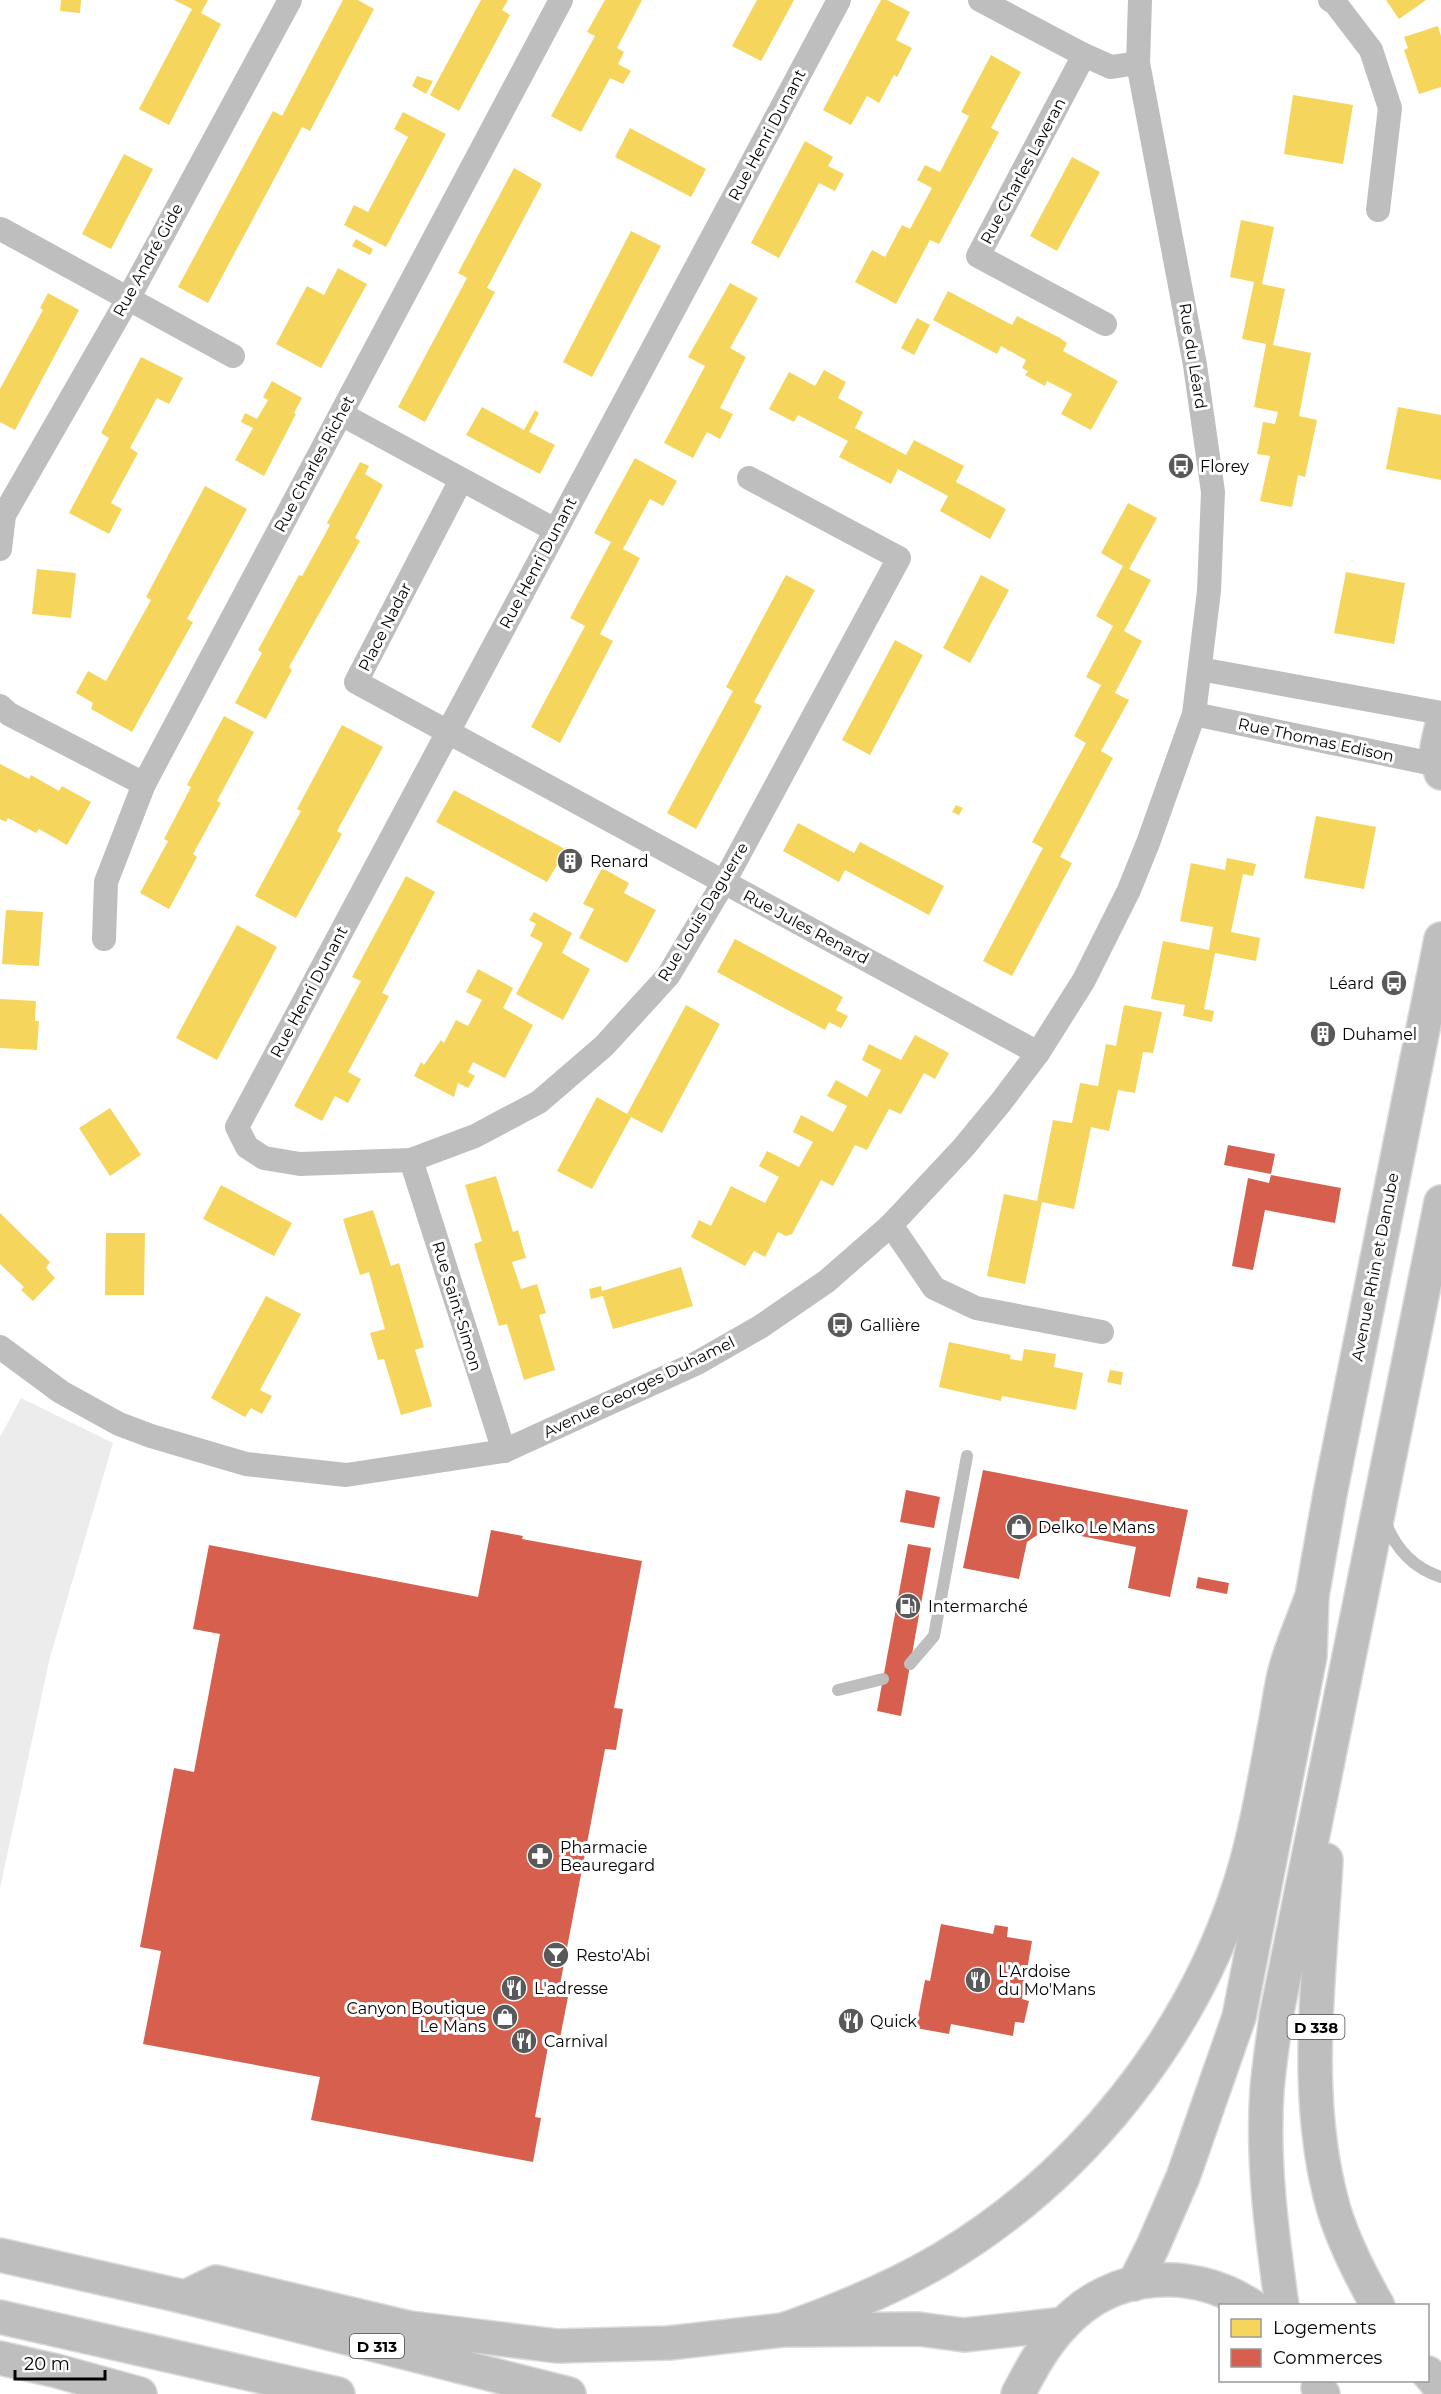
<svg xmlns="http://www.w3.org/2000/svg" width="1441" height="2394" viewBox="0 0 1441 2394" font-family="Montserrat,sans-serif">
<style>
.green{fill:#ececec}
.homes{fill:#f6d55c}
.shops{fill:#d6604d}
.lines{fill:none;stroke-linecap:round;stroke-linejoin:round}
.primary-casing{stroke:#dbdbdb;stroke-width:36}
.highway-casing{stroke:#dbdbdb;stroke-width:36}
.lane{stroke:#bebebe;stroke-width:12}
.street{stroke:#bebebe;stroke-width:24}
.primary{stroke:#bebebe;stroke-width:33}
.highway{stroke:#bebebe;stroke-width:33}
.labels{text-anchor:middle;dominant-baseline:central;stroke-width:6;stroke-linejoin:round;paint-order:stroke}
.shield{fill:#fff;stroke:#4c4c4c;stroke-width:1.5}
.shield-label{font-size:15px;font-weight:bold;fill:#000}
.street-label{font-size:16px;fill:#000;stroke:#fff}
.poi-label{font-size:16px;fill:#000;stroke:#fff;text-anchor:start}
</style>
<rect width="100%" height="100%" fill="#fff"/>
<path class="green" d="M 21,1398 L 113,1443 L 50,1657 L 0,1888 L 0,1437 Z"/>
<g class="homes">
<path d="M 61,0 L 81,0 L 80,13 L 60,11 Z"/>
<path d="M 174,0 L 208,0 L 201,13 L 221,24 L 169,125 L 139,109 L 192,9 Z"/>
<path d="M 343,0 L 358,0 L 374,9 L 310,131 L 302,127 L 208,303 L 178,287 L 273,111 L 282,116 Z"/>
<path d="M 481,0 L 508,0 L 502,10 L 510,15 L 459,111 L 430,95 Z"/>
<path d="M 605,0 L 642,0 L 617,48 L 624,52 L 618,64 L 631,71 L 623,84 L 610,78 L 581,132 L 551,116 L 595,36 L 587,32 Z"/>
<path d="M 757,0 L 794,0 L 761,61 L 732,46 Z"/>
<path d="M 881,0 L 887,0 L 910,12 L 896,40 L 912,48 L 897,77 L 894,75 L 879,103 L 867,96 L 851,125 L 823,110 Z"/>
<path d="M 1386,0 L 1426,0 L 1399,19 Z"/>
<path d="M 1438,26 L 1441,36 L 1441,87 L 1419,94 L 1404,50 L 1408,48 L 1404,37 Z"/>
<path d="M 991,55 L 1021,72 L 991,128 L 999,132 L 939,244 L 930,240 L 896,304 L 855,282 L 872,250 L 885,257 L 902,225 L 910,229 L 932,188 L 917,180 L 925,165 L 940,172 L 969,116 L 961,112 Z"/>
<path d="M 417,76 L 433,81 L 426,94 L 412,86 Z"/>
<path d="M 1293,95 L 1353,105 L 1343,164 L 1284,154 Z"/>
<path d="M 403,112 L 446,134 L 386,247 L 344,225 L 354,205 L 368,212 L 408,137 L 394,129 Z"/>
<path d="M 630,128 L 706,169 L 691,197 L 615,157 Z"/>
<path d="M 805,141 L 833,157 L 828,166 L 844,174 L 835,191 L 819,183 L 779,258 L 751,243 Z"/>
<path d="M 124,154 L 153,169 L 111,249 L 82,234 Z"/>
<path d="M 1072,157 L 1100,172 L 1057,251 L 1030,236 Z"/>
<path d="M 514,168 L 542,184 L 487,288 L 495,292 L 425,422 L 398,407 L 467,278 L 458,273 Z"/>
<path d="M 1241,220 L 1274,227 L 1262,284 L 1285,289 L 1273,345 L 1311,353 L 1299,416 L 1317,420 L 1305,477 L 1298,475 L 1292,507 L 1260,501 L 1270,456 L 1257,454 L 1259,444 L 1263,422 L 1275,424 L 1278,412 L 1254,407 L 1266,344 L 1242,339 L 1254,282 L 1230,277 Z"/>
<path d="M 631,231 L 661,246 L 592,377 L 563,362 Z"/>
<path d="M 356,239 L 373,249 L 370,255 L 352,246 Z"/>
<path d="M 338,268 L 367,284 L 321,368 L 276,344 L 307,286 L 324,295 Z"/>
<path d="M 730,283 L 758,298 L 730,348 L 746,357 L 720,408 L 733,414 L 720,439 L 707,432 L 693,458 L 664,443 L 705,366 L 688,357 Z"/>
<path d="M 948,291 L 1012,325 L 1017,316 L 1060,338 L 1067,343 L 1063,351 L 1118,381 L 1091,430 L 1061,414 L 1072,394 L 1047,381 L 1045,386 L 1025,375 L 1028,371 L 1022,368 L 1026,360 L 1001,346 L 997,354 L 933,320 Z"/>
<path d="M 48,293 L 79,310 L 15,430 L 0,422 L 0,389 L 43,310 L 40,308 Z"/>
<path d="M 917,318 L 930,325 L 914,355 L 901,348 Z"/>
<path d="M 141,357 L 183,378 L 169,404 L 157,398 L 130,448 L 138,453 L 111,503 L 122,509 L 109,534 L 69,513 L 109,438 L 101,433 Z"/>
<path d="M 824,370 L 846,382 L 838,398 L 863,412 L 855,428 L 906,455 L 914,440 L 964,466 L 956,482 L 1006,509 L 990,539 L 940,511 L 948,496 L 898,469 L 891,484 L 839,457 L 848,441 L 798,415 L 794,422 L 769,409 L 789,372 L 815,386 Z"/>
<path d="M 272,381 L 302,398 L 294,413 L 296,414 L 264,476 L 235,460 L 253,428 L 241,422 L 245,413 L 257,419 L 268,400 L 263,397 Z"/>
<path d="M 482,407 L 524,430 L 535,410 L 539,413 L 529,432 L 555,445 L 540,474 L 466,435 Z"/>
<path d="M 1398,407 L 1441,415 L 1441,480 L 1386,469 Z"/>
<path d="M 635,458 L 677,481 L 663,506 L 650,499 L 623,549 L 640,558 L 600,634 L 613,641 L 560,743 L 531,727 L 585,626 L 570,618 L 611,542 L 594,533 Z"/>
<path d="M 360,462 L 369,466 L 365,474 L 383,485 L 355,538 L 360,541 L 289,667 L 292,670 L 266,719 L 235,703 L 262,653 L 258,650 L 299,575 L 302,576 L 322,540 L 330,525 L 327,523 Z"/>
<path d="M 205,486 L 247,509 L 187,619 L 193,622 L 132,732 L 91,709 L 93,703 L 76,693 L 88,671 L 106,681 L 151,600 L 146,597 Z"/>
<path d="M 1128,503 L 1157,518 L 1129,569 L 1151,580 L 1124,631 L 1142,641 L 1115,693 L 1129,700 L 1101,751 L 1113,758 L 1060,857 L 1072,863 L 1012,976 L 983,961 L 1043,848 L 1032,842 L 1086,743 L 1074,736 L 1101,685 L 1086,677 L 1113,626 L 1096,616 L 1123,566 L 1101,553 Z"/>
<path d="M 37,569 L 76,573 L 71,618 L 32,614 Z"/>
<path d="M 1346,572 L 1405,583 L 1394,644 L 1334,633 Z"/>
<path d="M 786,575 L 815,590 L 754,702 L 762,706 L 696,829 L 667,813 L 733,691 L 726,687 Z"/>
<path d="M 981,575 L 1009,590 L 970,663 L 943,648 Z"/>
<path d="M 895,640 L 923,655 L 870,755 L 842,740 Z"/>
<path d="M 224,716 L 254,732 L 217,801 L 221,803 L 193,854 L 197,857 L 169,909 L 140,893 L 168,841 L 164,839 L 191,787 L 187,785 Z"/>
<path d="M 342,725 L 383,747 L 337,831 L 342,834 L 296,918 L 255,896 L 301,811 L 297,809 Z"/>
<path d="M 0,764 L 29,779 L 31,775 L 59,791 L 62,786 L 91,802 L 67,845 L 39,829 L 36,833 L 8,818 L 6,822 L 0,819 Z"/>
<path d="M 454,790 L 565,849 L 566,847 L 584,857 L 574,874 L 557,865 L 547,882 L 436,822 Z"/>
<path d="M 956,805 L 963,808 L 959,815 L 952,812 Z"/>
<path d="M 1316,816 L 1376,827 L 1364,889 L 1304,878 Z"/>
<path d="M 798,823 L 854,853 L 860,842 L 944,886 L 929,915 L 845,870 L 839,882 L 783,851 Z"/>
<path d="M 1227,858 L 1256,864 L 1253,876 L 1243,874 L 1231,932 L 1260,938 L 1256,961 L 1215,953 L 1204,1009 L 1214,1011 L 1212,1022 L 1183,1016 L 1185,1005 L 1151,999 L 1163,941 L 1209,950 L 1213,927 L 1180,921 L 1191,863 L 1225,870 Z"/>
<path d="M 602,868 L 629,883 L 624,893 L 656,910 L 627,963 L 579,938 L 594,909 L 583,904 Z"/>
<path d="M 406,876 L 435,892 L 382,993 L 389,996 L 348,1072 L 361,1079 L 348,1103 L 335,1096 L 322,1121 L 294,1106 L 361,981 L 352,977 Z"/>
<path d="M 6,910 L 43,912 L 39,966 L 2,964 Z"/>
<path d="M 534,912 L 572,933 L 562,953 L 590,969 L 563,1020 L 516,994 L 543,943 L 530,936 L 536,924 L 529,920 Z"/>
<path d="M 237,925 L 277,947 L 217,1060 L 176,1038 Z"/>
<path d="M 735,939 L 843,997 L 836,1010 L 848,1016 L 841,1028 L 829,1022 L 825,1030 L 717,972 Z"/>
<path d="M 478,969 L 513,988 L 503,1008 L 533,1025 L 505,1078 L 473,1062 L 468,1072 L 475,1076 L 468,1088 L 458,1083 L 454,1097 L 414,1076 L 421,1062 L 424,1065 L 441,1040 L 444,1043 L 456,1020 L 468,1026 L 482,1000 L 466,992 Z"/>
<path d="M 0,999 L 36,1001 L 35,1021 L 39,1021 L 37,1050 L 0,1048 Z"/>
<path d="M 686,1005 L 720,1024 L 662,1133 L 631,1117 L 592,1189 L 557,1171 L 597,1097 L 627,1114 Z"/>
<path d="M 1124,1005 L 1162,1012 L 1153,1053 L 1143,1052 L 1135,1093 L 1118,1090 L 1109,1131 L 1091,1127 L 1074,1209 L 1042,1202 L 1025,1284 L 987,1276 L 1004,1194 L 1037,1201 L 1053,1120 L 1072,1123 L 1080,1083 L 1098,1086 L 1106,1044 L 1116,1046 Z"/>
<path d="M 1316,1022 L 1334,1026 L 1331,1045 L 1312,1042 Z"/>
<path d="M 915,1035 L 949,1053 L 935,1079 L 924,1073 L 901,1114 L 889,1109 L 867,1150 L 855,1145 L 833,1186 L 821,1180 L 792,1234 L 786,1236 L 778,1232 L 765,1257 L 754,1251 L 745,1266 L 691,1237 L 699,1220 L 711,1226 L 731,1186 L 765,1203 L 779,1177 L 759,1166 L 767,1151 L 799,1167 L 813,1142 L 793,1132 L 801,1115 L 833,1132 L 847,1106 L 827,1096 L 836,1080 L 867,1097 L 881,1070 L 862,1060 L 869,1044 L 901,1060 Z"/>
<path d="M 110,1108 L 141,1155 L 110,1176 L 79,1128 Z"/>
<path d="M 496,1176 L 513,1232 L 518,1230 L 526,1258 L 512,1262 L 521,1289 L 537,1284 L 546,1313 L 539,1315 L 555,1370 L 524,1380 L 507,1324 L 499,1326 L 482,1271 L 474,1244 L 482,1241 L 465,1185 Z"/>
<path d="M 221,1185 L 292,1223 L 274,1256 L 203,1219 Z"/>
<path d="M 373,1210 L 391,1266 L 399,1263 L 424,1347 L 415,1350 L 432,1406 L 401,1415 L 384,1359 L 378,1360 L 370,1333 L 385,1329 L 377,1301 L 369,1272 L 360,1275 L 343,1219 Z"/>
<path d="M 0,1213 L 50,1262 L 46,1268 L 55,1278 L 33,1301 L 21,1290 L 24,1287 L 0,1264 Z"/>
<path d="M 106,1233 L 145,1233 L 144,1295 L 105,1295 Z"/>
<path d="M 681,1267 L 693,1306 L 613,1329 L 603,1296 L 591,1299 L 589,1289 L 601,1286 L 602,1291 Z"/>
<path d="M 266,1296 L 301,1314 L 260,1390 L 272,1396 L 262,1414 L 251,1408 L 245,1417 L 211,1398 Z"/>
<path d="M 949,1342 L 1011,1355 L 1010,1359 L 1022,1361 L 1024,1349 L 1056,1354 L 1054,1367 L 1083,1373 L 1076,1410 L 1002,1396 L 1001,1401 L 939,1387 Z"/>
<path d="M 1110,1370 L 1123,1372 L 1121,1385 L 1107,1382 Z"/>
</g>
<g class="shops">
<path d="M 1228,1145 L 1275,1154 L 1271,1174 L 1224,1165 Z"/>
<path d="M 1271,1175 L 1341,1188 L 1335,1223 L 1265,1210 L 1253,1270 L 1232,1266 L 1248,1178 L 1269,1183 Z"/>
<path d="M 983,1470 L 1188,1510 L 1170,1597 L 1128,1588 L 1136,1547 L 1046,1529 L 1027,1542 L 1019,1579 L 963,1568 Z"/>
<path d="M 906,1490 L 940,1497 L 934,1528 L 900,1522 Z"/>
<path d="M 491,1530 L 523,1536 L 522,1539 L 642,1561 L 614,1708 L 623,1709 L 616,1750 L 605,1749 L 558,1995 L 568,1997 L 560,2038 L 550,2036 L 535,2117 L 541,2118 L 533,2162 L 311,2120 L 320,2077 L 143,2044 L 161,1951 L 140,1947 L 174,1768 L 194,1772 L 220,1634 L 193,1629 L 209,1545 L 478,1597 Z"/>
<path d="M 908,1544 L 931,1548 L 901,1716 L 877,1711 Z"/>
<path d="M 1198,1577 L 1229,1583 L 1227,1594 L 1196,1588 Z"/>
<path d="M 941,1924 L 993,1934 L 995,1925 L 1008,1927 L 1007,1937 L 1032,1941 L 1022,1999 L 1029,2001 L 1024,2023 L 1015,2022 L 1013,2036 L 951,2024 L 949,2034 L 916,2028 L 925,1980 L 930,1981 Z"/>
</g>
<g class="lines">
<g class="primary-casing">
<g id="primary">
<path d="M 1441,729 L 1437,747 L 1441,773"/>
<path d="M 1326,1860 C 1320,1977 1301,2096 1334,2210 C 1344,2243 1361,2276 1378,2306"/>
<path d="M 1134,2284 L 1153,2246 L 1183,2177 L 1239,2017 L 1310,1656 L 1312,1596 L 1330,1494 L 1441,939"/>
<path d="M 1282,2306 C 1272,2235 1262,2162 1267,2090 C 1269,2065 1273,2041 1276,2017 L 1441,1202"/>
<path d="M 1428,2373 L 1441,2388"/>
<path d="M 1018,2394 C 1031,2369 1044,2345 1063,2325 C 1113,2270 1192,2267 1252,2306"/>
</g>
</g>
<g class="highway-casing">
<g id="highway">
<path d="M 0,2255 L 185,2297 L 569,2394"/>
<path d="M 185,2297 L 216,2282 L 410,2328 L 557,2346 L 669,2343 L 783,2330 L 918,2329 L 964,2335 L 1064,2324"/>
<path d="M 0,2317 L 338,2394"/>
<path d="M 783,2330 C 837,2311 893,2288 942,2259 C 1082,2175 1192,2037 1241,1881 C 1257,1830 1265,1777 1275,1725 C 1279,1705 1281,1683 1287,1664 C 1294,1641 1304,1618 1312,1596"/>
<path d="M 0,2358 L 57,2371 L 140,2394"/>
<path d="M 1318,2388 L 1323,2394"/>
</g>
</g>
<g class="lane">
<path d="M 1385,1521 C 1395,1548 1413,1568 1441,1577"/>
<path d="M 910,1664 L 934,1636 L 967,1456"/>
<path d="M 838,1690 L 883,1679"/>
</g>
<g class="street">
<path d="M 980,0 L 1084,55 L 1111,67 L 1138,63"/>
<path d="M 1330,0 L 1335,3 L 1371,50 L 1390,108 L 1378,210"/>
<path d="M 1084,55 L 978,256 L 1105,324"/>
<path d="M 1,229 L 233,356"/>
<path d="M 341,414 L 555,530"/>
<path d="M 749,478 L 899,558 L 724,882 L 668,976 L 604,1046 L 539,1102 L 475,1136 L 411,1160 L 300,1164 L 264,1158 L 247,1147 L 237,1127 L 839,0"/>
<path d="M 461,480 L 356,682 L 1038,1053"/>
<path d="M 0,514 L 4,515 L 128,299 L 290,0"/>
<path d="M 0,549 L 4,515"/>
<path d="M 1200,669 L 1441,713"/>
<path d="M 0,706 L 9,714 L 144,784"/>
<path d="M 1194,714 L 1438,765"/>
<path d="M 104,939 L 106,882 L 144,784 L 561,0"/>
<path d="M 411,1160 L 504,1451"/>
<path d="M 891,1225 L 934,1288 L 976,1308 L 1102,1332"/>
<path d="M 0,1347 L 61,1392 L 119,1424 L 151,1436 L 246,1464 L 346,1475 L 504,1451 L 697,1363 L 760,1327 L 827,1281 L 891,1225 L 963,1148 L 1001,1102 L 1038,1053 L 1084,980 L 1129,890 L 1148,843 L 1194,714 L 1209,591 L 1213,492 L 1195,365 L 1138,63 L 1140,0"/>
</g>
<use href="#primary" class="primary"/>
<use href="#highway" class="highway"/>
</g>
<defs>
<g id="bus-disc" transform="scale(1.35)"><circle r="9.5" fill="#595959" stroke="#fff"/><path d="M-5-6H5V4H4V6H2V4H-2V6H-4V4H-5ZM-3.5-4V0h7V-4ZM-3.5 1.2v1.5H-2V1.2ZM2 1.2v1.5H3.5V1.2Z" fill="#fff"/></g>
<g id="building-disc" transform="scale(1.35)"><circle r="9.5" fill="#595959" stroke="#fff"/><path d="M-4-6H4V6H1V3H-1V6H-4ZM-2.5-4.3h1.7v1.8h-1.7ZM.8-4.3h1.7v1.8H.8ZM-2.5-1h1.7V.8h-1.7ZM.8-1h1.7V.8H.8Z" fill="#fff"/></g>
<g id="shop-disc" transform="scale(1.35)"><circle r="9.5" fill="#595959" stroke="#fff"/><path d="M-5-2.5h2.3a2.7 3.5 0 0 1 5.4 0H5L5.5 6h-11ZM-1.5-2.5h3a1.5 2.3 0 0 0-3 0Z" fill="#fff"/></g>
<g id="fuel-disc" transform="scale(1.35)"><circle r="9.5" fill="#595959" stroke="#fff"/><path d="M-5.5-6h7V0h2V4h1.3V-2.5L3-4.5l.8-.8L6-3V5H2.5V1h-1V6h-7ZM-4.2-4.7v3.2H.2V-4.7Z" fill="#fff"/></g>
<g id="pharmacy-disc" transform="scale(1.35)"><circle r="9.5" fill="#595959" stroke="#fff"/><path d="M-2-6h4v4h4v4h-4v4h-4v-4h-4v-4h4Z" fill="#fff"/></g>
<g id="bar-disc" transform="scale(1.35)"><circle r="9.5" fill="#595959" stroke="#fff"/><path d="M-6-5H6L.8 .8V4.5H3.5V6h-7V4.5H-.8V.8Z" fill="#fff"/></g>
<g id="restaurant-disc" transform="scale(1.35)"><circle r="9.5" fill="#595959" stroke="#fff"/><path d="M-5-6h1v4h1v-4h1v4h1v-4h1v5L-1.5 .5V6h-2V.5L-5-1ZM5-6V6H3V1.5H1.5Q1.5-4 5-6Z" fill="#fff"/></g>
</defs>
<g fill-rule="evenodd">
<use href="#bus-disc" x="1181" y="466"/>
<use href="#building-disc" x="570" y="861"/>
<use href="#bus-disc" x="1394" y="983"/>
<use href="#building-disc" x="1323" y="1034"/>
<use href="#bus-disc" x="840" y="1325"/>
<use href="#shop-disc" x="1019" y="1527"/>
<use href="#fuel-disc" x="908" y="1606"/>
<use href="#pharmacy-disc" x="540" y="1856"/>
<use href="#bar-disc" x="556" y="1955"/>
<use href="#restaurant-disc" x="978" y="1980"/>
<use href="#restaurant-disc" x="514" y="1988"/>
<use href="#shop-disc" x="505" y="2017"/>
<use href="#restaurant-disc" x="851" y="2021"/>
<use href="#restaurant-disc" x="524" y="2041"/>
</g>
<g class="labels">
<g class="shield">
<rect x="1287.5" y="2015" width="57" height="24" rx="4.5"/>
<rect x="350" y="2334" width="54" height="24" rx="4.5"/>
</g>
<g class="shield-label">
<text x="1316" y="2027">D 338</text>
<text x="377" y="2346">D 313</text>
</g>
<g class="street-label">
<text transform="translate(767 135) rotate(-62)">Rue Henri Dunant</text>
<text transform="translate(1023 171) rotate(-62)">Rue Charles Laveran</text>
<text transform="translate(148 260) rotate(-61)">Rue André Gide</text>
<text transform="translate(1193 356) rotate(81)">Rue du Léard</text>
<text transform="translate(314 464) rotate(-62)">Rue Charles Richet</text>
<text transform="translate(538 563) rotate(-62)">Rue Henri Dunant</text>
<text transform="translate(385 627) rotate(-63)">Place Nadar</text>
<text transform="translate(1316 740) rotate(12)">Rue Thomas Edison</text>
<text transform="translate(703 912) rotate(-59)">Rue Louis Daguerre</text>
<text transform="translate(806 927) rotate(28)">Rue Jules Renard</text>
<text transform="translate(309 992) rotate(-62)">Rue Henri Dunant</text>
<text transform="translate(1375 1267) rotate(-79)">Avenue Rhin et Danube</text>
<text transform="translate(457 1306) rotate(73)">Rue Saint-Simon</text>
<text transform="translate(639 1387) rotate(-26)">Avenue Georges Duhamel</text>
</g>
<g class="poi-label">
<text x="1200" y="466">Florey</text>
<text x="590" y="861">Renard</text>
<text x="1374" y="983" text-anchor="end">Léard</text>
<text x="1342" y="1034">Duhamel</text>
<text x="860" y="1325">Gallière</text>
<text x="1038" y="1527">Delko Le Mans</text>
<text x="928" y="1606">Intermarché</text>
<text x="560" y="1847">Pharmacie<tspan x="560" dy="18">Beauregard</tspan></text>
<text x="576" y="1955">Resto'Abi</text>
<text x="998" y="1971">L'Ardoise<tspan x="998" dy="18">du Mo'Mans</tspan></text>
<text x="534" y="1988">L'adresse</text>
<text x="486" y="2008" text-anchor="end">Canyon Boutique<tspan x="486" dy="18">Le Mans</tspan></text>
<text x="870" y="2021">Quick</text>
<text x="544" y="2041">Carnival</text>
</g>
</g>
<rect x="1219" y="2304" width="210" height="78" fill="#ffffff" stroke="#999999" stroke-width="1.5"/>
<rect x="1231" y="2319" width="30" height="18" fill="#f6d55c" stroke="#999999" stroke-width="1.5"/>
<text x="1273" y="2334" font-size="18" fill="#000000">Logements</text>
<rect x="1231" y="2349" width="30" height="18" fill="#d6604d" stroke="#999999" stroke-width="1.5"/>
<text x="1273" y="2364" font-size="18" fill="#000000">Commerces</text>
<path d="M15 2370v9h90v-9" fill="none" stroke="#000000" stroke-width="3"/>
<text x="24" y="2370" font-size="18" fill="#000000" stroke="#ffffff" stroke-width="4.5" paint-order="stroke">20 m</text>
</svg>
